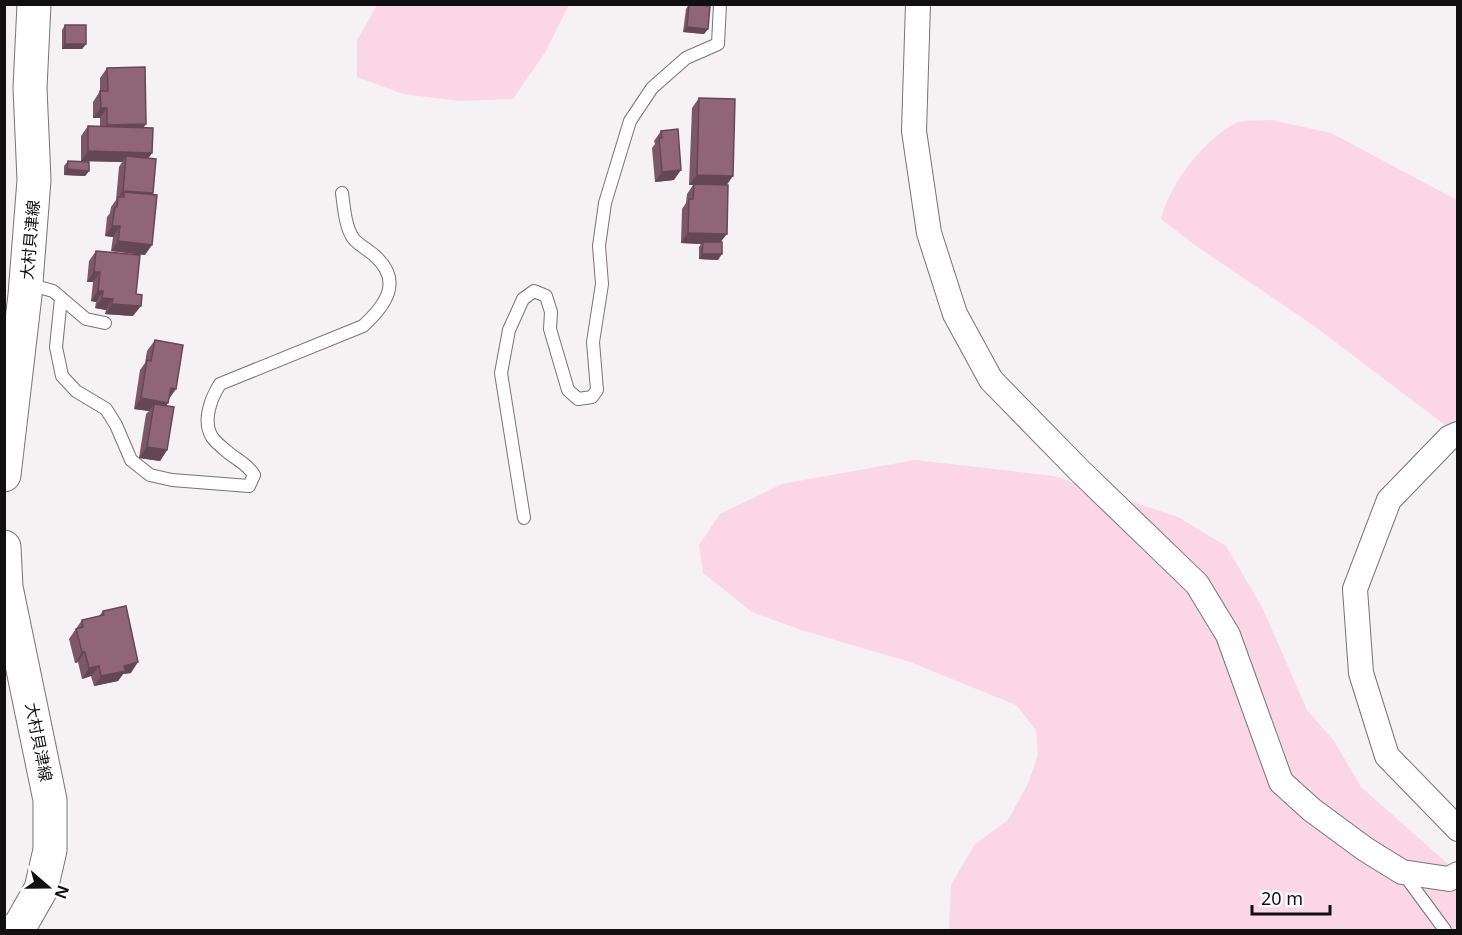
<svg xmlns="http://www.w3.org/2000/svg" width="1462" height="935" viewBox="0 0 1462 935" font-family="'Noto Sans','Noto Sans JP',sans-serif">
<style>
.green{fill:#fbd6e5}
.lines{fill:none;stroke-linecap:round;stroke-linejoin:round}
.lane-casing{stroke:#787375;stroke-width:14}
.street-casing{stroke:#787375;stroke-width:26}
.primary-casing{stroke:#787375;stroke-width:35}
.lane{stroke:#fff;stroke-width:12}
.street{stroke:#fff;stroke-width:24}
.primary{stroke:#fff;stroke-width:33}
.wall{fill:#7c5767}
.shaded-wall{fill:#654754}
.building{fill:#906578;stroke:#654754;stroke-width:1.5}
.labels{text-anchor:middle;dominant-baseline:central;stroke-width:4.5;stroke-linejoin:round;paint-order:stroke}
.street-label{font-size:16px;fill:#110f10;stroke:#fff}
</style>
<rect width="100%" height="100%" fill="#f6f1f3"/>
<g class="green">
<path d="M 378,4 L 569,4 L 569,5 L 546,51 L 513,99 L 460,101 L 403,94 L 357,77 L 357,40 Z"/>
<path d="M 1271,120 L 1331,133 L 1457,200 L 1457,434 L 1310,323 L 1196,246 L 1161,219 C 1169,185 1203,141 1234,124 C 1243,119 1260,121 1271,120 Z"/>
<path d="M 915,460 L 1054,476 L 1178,517 L 1226,546 L 1262,607 L 1307,710 L 1334,741 L 1361,787 L 1457,872 L 1457,930 L 949,930 L 951,885 L 975,844 L 1008,820 L 1028,784 L 1038,755 L 1036,730 L 1016,705 L 910,662 L 801,630 L 752,612 L 703,573 L 699,545 L 720,514 L 782,484 Z"/>
</g>
<g class="lines">
<g class="lane-casing">
<g id="lane">
<path d="M 28,284 L 53,291 L 86,319 L 105,323"/>
<path d="M 61,298 L 56,347 L 62,376 L 76,391 L 106,409 L 116,425 L 131,460 L 150,475 L 172,480 L 249,486 L 254,475 C 247,464 239,461 230,454 C 224,449 216,443 212,437 C 202,421 211,398 220,384 L 363,326 C 386,305 403,281 375,256 C 369,250 358,245 353,238 C 345,226 344,207 342,193"/>
<path d="M 524,518 L 501,373 L 509,330 L 523,299 L 534,291 L 546,296 L 551,312 L 550,329 L 568,390 L 578,399 L 592,397 L 597,390 L 593,342 L 602,284 L 599,246 L 605,203 L 630,121 L 652,88 L 686,58 L 718,44 L 720,4"/>
<path d="M 1403,873 L 1445,930"/>
</g>
</g>
<g class="street-casing">
<g id="street">
<path d="M 918,4 L 914,131 L 929,233 L 955,314 L 991,380 L 1080,471 L 1197,584 L 1228,635 L 1281,782 L 1312,810 L 1365,849 L 1402,872 L 1449,879 L 1458,874"/>
<path d="M 1458,434 L 1449,438 L 1389,500 L 1355,589 L 1361,673 L 1387,756 L 1458,829"/>
</g>
</g>
<g class="primary-casing">
<g id="primary">
<path d="M 4,475 L 25,295 L 34,180 L 30,88 L 34,4"/>
<path d="M 4,547 L 6,587 L 50,800 L 50,850 L 41,889 L 20,926 L 14,930"/>
</g>
</g>
<use href="#lane" class="lane"/>
<use href="#street" class="street"/>
<use href="#primary" class="primary"/>
</g>
<g class="wall">
<path d="M 689,4 L 699,4 L 708,29 L 704,34 L 683,32 L 686,9 Z"/>
<path d="M 65,25 L 86,44 L 82,49 L 62,49 L 62,30 Z"/>
<path d="M 107,68 L 144,128 L 152,153 L 148,158 L 152,195 L 145,255 L 111,251 L 113,237 L 105,236 L 107,217 L 110,213 L 111,207 L 116,200 L 119,167 L 122,162 L 81,161 L 81,136 L 88,126 L 100,126 L 100,118 L 93,118 L 93,102 L 100,91 L 100,78 Z"/>
<path d="M 699,98 L 726,185 L 721,242 L 718,260 L 699,259 L 699,247 L 701,244 L 681,243 L 682,209 L 686,203 L 687,194 L 693,185 L 689,185 L 692,108 Z"/>
<path d="M 661,131 L 674,180 L 655,182 L 652,148 L 655,144 L 654,141 Z"/>
<path d="M 68,161 L 89,171 L 85,176 L 64,175 L 64,166 Z"/>
<path d="M 96,251 L 133,316 L 105,314 L 106,310 L 95,308 L 96,302 L 91,301 L 93,282 L 87,282 L 89,261 Z"/>
<path d="M 155,340 L 169,399 L 166,406 L 167,450 L 160,461 L 139,458 L 146,414 L 149,411 L 134,409 L 140,370 L 145,363 L 147,351 Z"/>
<path d="M 103,611 L 131,673 L 123,674 L 118,681 L 94,686 L 91,676 L 82,679 L 78,662 L 75,663 L 69,639 L 82,620 L 99,616 Z"/>
</g>
<g class="shaded-wall">
<path d="M 687,27 L 708,29 L 704,34 L 683,32 Z"/>
<path d="M 65,44 L 86,44 L 82,49 L 62,49 Z"/>
<path d="M 101,108 L 107,108 L 100,118 L 93,118 Z"/>
<path d="M 146,124 L 139,134 L 100,135 L 107,125 Z"/>
<path d="M 88,151 L 152,153 L 145,163 L 126,156 L 122,162 L 81,161 Z"/>
<path d="M 67,169 L 89,171 L 85,176 L 64,175 Z"/>
<path d="M 681,170 L 674,180 L 655,182 L 662,172 Z"/>
<path d="M 697,175 L 733,176 L 726,186 L 689,185 Z"/>
<path d="M 123,191 L 153,193 L 146,203 L 124,197 L 124,192 L 118,201 L 118,198 Z"/>
<path d="M 112,226 L 120,226 L 113,237 L 105,236 Z"/>
<path d="M 688,233 L 727,234 L 719,244 L 703,242 L 701,244 L 681,243 Z"/>
<path d="M 118,241 L 152,245 L 145,255 L 111,251 Z"/>
<path d="M 702,254 L 722,254 L 718,260 L 699,259 Z"/>
<path d="M 94,272 L 100,272 L 93,282 L 87,282 Z"/>
<path d="M 98,291 L 103,291 L 96,302 L 91,301 Z"/>
<path d="M 102,298 L 113,299 L 106,310 L 95,308 Z"/>
<path d="M 112,304 L 141,306 L 133,316 L 105,314 Z"/>
<path d="M 171,388 L 176,389 L 169,399 Z"/>
<path d="M 141,398 L 168,403 L 161,413 L 154,404 L 149,411 L 134,409 Z"/>
<path d="M 147,447 L 167,450 L 160,461 L 139,458 Z"/>
<path d="M 82,652 L 85,652 L 78,662 L 75,663 Z"/>
<path d="M 138,662 L 131,673 L 123,674 L 118,681 L 94,686 L 101,676 L 124,666 Z"/>
<path d="M 99,666 L 91,676 L 82,679 L 89,668 Z"/>
</g>
<g class="building">
<path d="M 689,4 L 710,6 L 708,29 L 687,27 Z"/>
<rect x="65" y="25" width="21" height="19"/>
<path d="M 145,67 L 146,124 L 107,125 L 107,108 L 101,108 L 100,91 L 108,91 L 107,68 Z"/>
<path d="M 699,98 L 735,99 L 733,176 L 697,175 Z"/>
<path d="M 88,126 L 153,128 L 152,153 L 88,151 Z"/>
<path d="M 678,129 L 681,170 L 662,172 L 659,138 L 662,138 L 661,131 Z"/>
<path d="M 126,156 L 156,159 L 153,193 L 123,191 Z"/>
<path d="M 68,161 L 89,162 L 89,171 L 67,169 Z"/>
<path d="M 694,184 L 728,185 L 727,234 L 688,233 L 689,199 L 693,199 Z"/>
<path d="M 124,192 L 157,195 L 152,245 L 118,241 L 120,226 L 112,226 L 115,207 L 117,207 L 118,197 L 124,197 Z"/>
<path d="M 703,242 L 722,242 L 722,254 L 702,254 Z"/>
<path d="M 96,251 L 140,255 L 136,294 L 142,295 L 141,306 L 112,304 L 113,299 L 102,298 L 103,291 L 98,291 L 100,272 L 94,272 Z"/>
<path d="M 155,340 L 183,345 L 176,389 L 171,388 L 168,403 L 141,398 L 147,360 L 151,361 Z"/>
<path d="M 154,404 L 174,407 L 167,450 L 147,447 Z"/>
<path d="M 126,606 L 138,662 L 124,666 L 126,671 L 101,676 L 99,666 L 89,668 L 85,652 L 82,652 L 76,629 L 83,627 L 82,620 L 104,615 L 103,611 Z"/>
</g>
<g class="labels">
<g class="street-label">
<text transform="translate(30 240) rotate(-85)">大村貝津線</text>
<text transform="translate(39 742) rotate(79)">大村貝津線</text>
</g>
</g>
<rect width="1462" height="935" fill="none" stroke="#110f10" stroke-width="12"/>
<g transform="translate(48 887) rotate(110)" stroke="#ffffff" stroke-width="4.5" paint-order="stroke">
<path d="M0-4.5L10 22L0 15L-10 22Z" fill="#110f10"/>
<text y="-9" font-size="16" font-weight="bold" text-anchor="middle" fill="#110f10">N</text>
</g>
<path d="M1252 905v9h78v-9" fill="none" stroke="#110f10" stroke-width="3"/>
<text x="1261" y="905" font-size="18" fill="#110f10" stroke="#ffffff" stroke-width="4.5" paint-order="stroke">20 m</text>
</svg>
